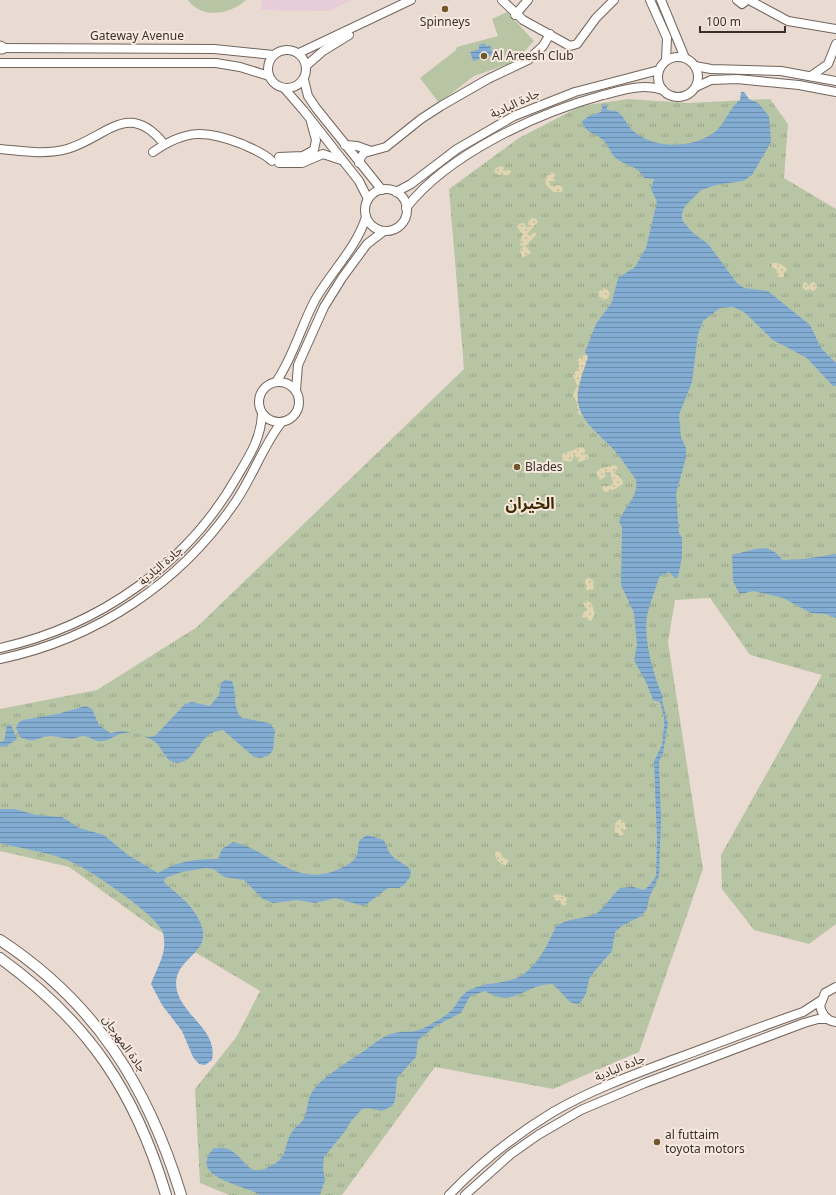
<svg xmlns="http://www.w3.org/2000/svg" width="836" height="1195" viewBox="0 0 836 1195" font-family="Georgia,'Noto Sans Arabic',serif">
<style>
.education{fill:#e6cdd7}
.grass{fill:url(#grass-tufts)}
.sand{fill:url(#sand-dots)}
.park{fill:#b8c5a5}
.water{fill:url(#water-rules)}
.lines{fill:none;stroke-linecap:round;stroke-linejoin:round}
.minor-casing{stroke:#72655c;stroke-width:10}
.major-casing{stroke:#72655c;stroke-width:12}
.highway-casing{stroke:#72655c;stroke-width:13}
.minor{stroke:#fff;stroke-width:8}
.major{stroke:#fff;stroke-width:10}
.highway{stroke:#fff;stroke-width:11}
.poi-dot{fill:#715729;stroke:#f8e9df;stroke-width:1.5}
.labels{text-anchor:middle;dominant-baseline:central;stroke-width:4;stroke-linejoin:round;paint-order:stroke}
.poi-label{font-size:12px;fill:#37312d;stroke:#f8e9df;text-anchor:start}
.street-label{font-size:12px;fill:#37312d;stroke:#f8e9df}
.district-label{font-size:16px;font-weight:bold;fill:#3e2a02;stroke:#f8e9df}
</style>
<defs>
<pattern id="grass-tufts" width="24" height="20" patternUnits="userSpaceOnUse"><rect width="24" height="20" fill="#b8c5a5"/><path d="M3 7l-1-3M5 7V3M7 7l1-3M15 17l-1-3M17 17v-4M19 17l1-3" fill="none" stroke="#96a187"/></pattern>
<pattern id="sand-dots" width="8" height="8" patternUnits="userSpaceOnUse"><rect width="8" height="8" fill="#dfd5b0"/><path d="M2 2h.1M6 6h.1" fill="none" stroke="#c0b798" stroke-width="1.8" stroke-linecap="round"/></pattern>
<pattern id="water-rules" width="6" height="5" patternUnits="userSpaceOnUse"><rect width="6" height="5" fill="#83acd2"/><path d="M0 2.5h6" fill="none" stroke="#6c8dab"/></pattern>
</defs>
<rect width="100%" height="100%" fill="#eadbd2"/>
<path class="education" d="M 262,0 L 352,0 L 329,11 L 261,10 Z"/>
<path class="grass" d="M 628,99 L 687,103 L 770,99 L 788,124 L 784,178 L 836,209 L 836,924 L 809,944 L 754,930 L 722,889 L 721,855 L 822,675 L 750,655 L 710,598 L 675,600 L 668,642 L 703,869 L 639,1052 L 553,1089 L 435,1067 L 342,1195 L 229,1195 L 200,1183 L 195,1089 L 237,1036 L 260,991 L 151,926 L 69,867 L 0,851 L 0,709 L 97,690 L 197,627 L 464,369 L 449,189 L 519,138 L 581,106 Z"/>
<g class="sand">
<path d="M 502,165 L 504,166 L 503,171 L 508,169 L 511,171 L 510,175 L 499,175 L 494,172 L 495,169 Z"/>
<path d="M 551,172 L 555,174 L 555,181 L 550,182 L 550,186 L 560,185 L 563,188 L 562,192 L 553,192 L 546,185 L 545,178 Z"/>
<path d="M 532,218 L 536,219 L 538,222 L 527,234 L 530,236 L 535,232 L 536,235 L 526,246 L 531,253 L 522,258 L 520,250 L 524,246 L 520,245 L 522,234 L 517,227 L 519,224 L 524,223 L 527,228 L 529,226 L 528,222 Z"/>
<path d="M 772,263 C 777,262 785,265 787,270 L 784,273 L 784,277 L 781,278 L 777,276 L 777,270 L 772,267 Z"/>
<path d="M 805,281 L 809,286 L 811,283 L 814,282 L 817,287 L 814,291 L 805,290 L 802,287 Z"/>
<circle cx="604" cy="294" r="5.5"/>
<path d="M 587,353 L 589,354 L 589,422 L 578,413 L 577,403 L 573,395 L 577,386 L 573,375 L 579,367 L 577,360 Z"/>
<path d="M 581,447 L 585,449 L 585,452 L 583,454 L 588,455 L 588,459 L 579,462 L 575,455 L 571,462 L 562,461 L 562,454 Z"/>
<path d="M 615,465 L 618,468 L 614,473 L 618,475 L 623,481 L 623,484 C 617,488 612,491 605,492 L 602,488 L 603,486 L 611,486 L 613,483 L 610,472 L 605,472 L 605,477 L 600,480 L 596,472 L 599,469 Z"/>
<path d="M 588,578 L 593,580 L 594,588 L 591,591 L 586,590 L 585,580 Z"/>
<path d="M 586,600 C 594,603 592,608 595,614 L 591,621 L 582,617 L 584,612 L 588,610 L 583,604 Z"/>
<path d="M 620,819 L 624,822 L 627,828 L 625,830 L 620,828 L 624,834 L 620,836 L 614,831 L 616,822 Z"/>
<path d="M 497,851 L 502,853 L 502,857 L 508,859 L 508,862 L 506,865 C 501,866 496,859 494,854 Z"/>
<path d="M 557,893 L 567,898 L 566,905 L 562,905 L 560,900 L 555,901 L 553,896 Z"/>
</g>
<g class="park">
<path d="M 188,0 L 246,0 C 231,14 202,20 188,0 Z"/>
<path d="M 507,12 L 534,41 L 514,62 L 474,76 L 439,103 L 420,78 L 456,50 L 457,47 L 498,36 L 492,19 Z"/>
</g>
<g class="water">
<path d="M 485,43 L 486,46 L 490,45 L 493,55 L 473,61 L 470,52 L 479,49 L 479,45 Z"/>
<path d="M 741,92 L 744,92 L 749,99 L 758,103 L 769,116 L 771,142 L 752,175 L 743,181 L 716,185 L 701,190 L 685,206 L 682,213 L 682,220 L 692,232 L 708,244 L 737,283 L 744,288 L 768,291 L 810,325 L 821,348 L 836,363 L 836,386 L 833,386 L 807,358 L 773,340 L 744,312 L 733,307 L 720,308 L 703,321 L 698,334 L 692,382 L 679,415 L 681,437 L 686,448 L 686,457 L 676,494 L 679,533 L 682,538 L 682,557 L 678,577 L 675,578 L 669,572 L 659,577 C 656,588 649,606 647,616 C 643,639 654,677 663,697 L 662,700 L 668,724 L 663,753 L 659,762 L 661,821 L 659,876 L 649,898 L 647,909 L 641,916 L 622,926 L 615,932 L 612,951 L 593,973 L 589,979 L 586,994 L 580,1003 L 576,1004 L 570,1002 L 553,984 C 523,984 516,1009 485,991 L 470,996 L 461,1013 L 437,1025 L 418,1040 L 416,1057 L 397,1078 L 395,1101 L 392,1106 L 382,1111 L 368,1108 L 362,1109 L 351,1121 L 346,1130 L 324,1157 L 323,1169 L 325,1180 L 320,1195 L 260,1195 C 244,1184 186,1178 214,1148 C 220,1148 227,1147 232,1151 C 248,1162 248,1178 271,1166 C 289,1157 283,1146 292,1132 C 296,1125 302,1124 305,1116 C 308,1108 307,1100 312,1092 C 322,1077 348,1062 364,1051 C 372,1045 384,1035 395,1033 C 406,1030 412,1034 424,1028 C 433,1023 445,1017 452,1010 C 457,1005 459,997 465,993 C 482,982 494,985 511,980 C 533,975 548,945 556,926 C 569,917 585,920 597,913 C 601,911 615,893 620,888 L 633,887 L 644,890 L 650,885 L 656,876 L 657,839 L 654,761 L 662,745 L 664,726 L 664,717 L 660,702 L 653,700 L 647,684 L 634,660 L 637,645 L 634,613 L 621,585 L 622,527 L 619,521 C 625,506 639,496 636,480 C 629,470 622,459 614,450 C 602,436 580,422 578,402 C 576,387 584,371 588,357 L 585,352 L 596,324 L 612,302 L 618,278 L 635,267 L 646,248 L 657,202 L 651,189 L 654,179 L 644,178 C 639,166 626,166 617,159 C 611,155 609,146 604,141 C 597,133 585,134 582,121 L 589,116 L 601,112 L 603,105 L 606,104 L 607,109 C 611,112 613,110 616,111 C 623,114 627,125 632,130 C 654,150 694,149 716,131 C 726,122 729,108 740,100 Z"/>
<path d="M 767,548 L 776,553 L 783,560 L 804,559 L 836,554 L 836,618 L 825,614 L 811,613 L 783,598 L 753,591 L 741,594 L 739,593 L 733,581 L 732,555 L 755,549 Z"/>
<path d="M 225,680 L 232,681 C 237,693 232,708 242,718 L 269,723 L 275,730 L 273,750 L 269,755 L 261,758 L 254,757 L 223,730 C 198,732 199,757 182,762 C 166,767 163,747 155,742 C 150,738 139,734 132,733 C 116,731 112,741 101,741 C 95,742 89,736 84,736 C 80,736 76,738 72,739 C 65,739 58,736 51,736 C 37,736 36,745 20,737 L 16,728 L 18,723 L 23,720 L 57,714 L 86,706 L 92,709 L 99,725 L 110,733 L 123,731 L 149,737 L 155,736 L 185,704 L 192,702 L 210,706 L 219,695 L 221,683 Z"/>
<path d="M 7,725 L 11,725 L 17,739 L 8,745 L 0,747 L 0,742 L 4,741 Z"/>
<path d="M 0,809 L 15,809 L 36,815 L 62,817 L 79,828 L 104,835 L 128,855 L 158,873 C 177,861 196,859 218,859 L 222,849 L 233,842 C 272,851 297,890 341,868 C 346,866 355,861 357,855 C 359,850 357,845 360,840 L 367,835 L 384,840 L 389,852 L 394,858 L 408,867 L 411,871 L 410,877 L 404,885 L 399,888 L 388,888 L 364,906 L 335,898 L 315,903 L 297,900 L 273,903 L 263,899 L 244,880 L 224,877 L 214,869 L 205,868 L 182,872 L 165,878 L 164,882 C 172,890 182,897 189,905 C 230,956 168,952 177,991 C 184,1017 218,1030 212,1060 L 205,1065 L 199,1064 L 193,1057 L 182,1031 L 162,1005 L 151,984 C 156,970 166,955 164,940 C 164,937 163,931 161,929 C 153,913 94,873 76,864 C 53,852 25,850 0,843 Z"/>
</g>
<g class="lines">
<g class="minor-casing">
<g id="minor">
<path d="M 502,0 L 523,20 L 570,46 L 577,44 L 596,18 L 614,0"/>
<path d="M 650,0 L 667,38 L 666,60"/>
<path d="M 661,0 L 685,58"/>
<path d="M 737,0 L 742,4 L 747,0"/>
<path d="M 749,0 L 788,21 L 836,29"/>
<path d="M 515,15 L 528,0"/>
<path d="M 0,48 L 214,49 L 273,55"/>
<circle cx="287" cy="69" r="19"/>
<path d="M 299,53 L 411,0"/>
<circle cx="678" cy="77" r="20"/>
<path d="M 0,63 L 216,63 L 240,67 L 269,76"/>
<path d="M 307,65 L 323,51 L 349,35"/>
<path d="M 695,66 L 711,69 L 781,71 L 836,81"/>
<path d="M 811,76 L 828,64 L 836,44"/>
<path d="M 304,80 L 308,96 L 316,108 L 382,190"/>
<path d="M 696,87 L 711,80 L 737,79 L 799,85 L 836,92"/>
<path d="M 284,88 L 304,111 L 359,181 L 368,199"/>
<path d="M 345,145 L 357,146 L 371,151"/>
<path d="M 0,149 C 22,151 46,155 67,149 C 106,138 128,99 164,144"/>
<path d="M 153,152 C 186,129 206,130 242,144 C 253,149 264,153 272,161"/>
<path d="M 279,157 L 303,156 L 314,150 L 316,140 L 311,122"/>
<path d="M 279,163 L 302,163 L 323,154 L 341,160"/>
<path d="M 359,163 L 361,157 L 364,153 L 386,147 L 421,119 L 441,106 L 488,79 L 528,60 L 543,46 L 550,34"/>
<circle cx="386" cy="210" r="21"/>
<path d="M 396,192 L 411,184 L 457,149 L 514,116 L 575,92 L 659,70"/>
<path d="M 406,208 C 449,153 538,113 603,95 C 623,90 643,83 663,90"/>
<circle cx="279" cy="402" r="20"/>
<path d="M 276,382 C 293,358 301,326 315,300 C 331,272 357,247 366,217"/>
<path d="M 296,390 L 298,365 L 324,307 L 342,278 L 367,244 L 384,231"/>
<path d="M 0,648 C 99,626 188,564 238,475 C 250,455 261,438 262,414"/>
<path d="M 0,659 C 96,639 181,583 236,501 C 253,476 263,446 281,423"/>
<path d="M 836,987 L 825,993 L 820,1006 C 822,1015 827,1021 836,1022"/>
<path d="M 449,1195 C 480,1163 515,1135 553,1112 C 591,1090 632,1075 672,1060 C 716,1044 759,1027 803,1012 L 820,1001"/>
<path d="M 465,1195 L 511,1154 L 538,1135 L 581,1110 L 645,1083 L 804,1023 L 818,1019 L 827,1019"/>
</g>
</g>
<g class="major-casing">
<g id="major">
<path d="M 0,940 C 96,1003 148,1087 181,1195"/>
<path d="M 0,958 C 88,1022 135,1091 166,1195"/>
</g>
</g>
<g class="highway-casing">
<path id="highway" d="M 0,47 L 2,48"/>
</g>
<use href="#minor" class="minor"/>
<use href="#major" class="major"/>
<use href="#highway" class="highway"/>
</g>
<g class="poi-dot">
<circle cx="445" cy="9" r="4"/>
<circle cx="484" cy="56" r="4"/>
<circle cx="517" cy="467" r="4"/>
<circle cx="657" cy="1142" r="4"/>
</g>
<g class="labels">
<g class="poi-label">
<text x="445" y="22" text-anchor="middle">Spinneys</text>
<text x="492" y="56">Al Areesh Club</text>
<text x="525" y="467">Blades</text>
<text x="665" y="1135">al futtaim<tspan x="665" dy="14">toyota motors</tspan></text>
</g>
<g class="street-label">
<text x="137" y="36">Gateway Avenue</text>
<text transform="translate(515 104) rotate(-25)">جادة البادية</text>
<text transform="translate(161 566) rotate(-41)">جادة البادية</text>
<text transform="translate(124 1044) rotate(55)">جادة المهرجان</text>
<text transform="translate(620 1068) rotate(-22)">جادة البادية</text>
</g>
<g class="district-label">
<text x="530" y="504">الخيران</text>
</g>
</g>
<path d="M700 26v6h85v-6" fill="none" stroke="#37312d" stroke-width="2"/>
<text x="706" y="26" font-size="12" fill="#37312d" stroke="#f8e9df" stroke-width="3" paint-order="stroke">100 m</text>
</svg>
